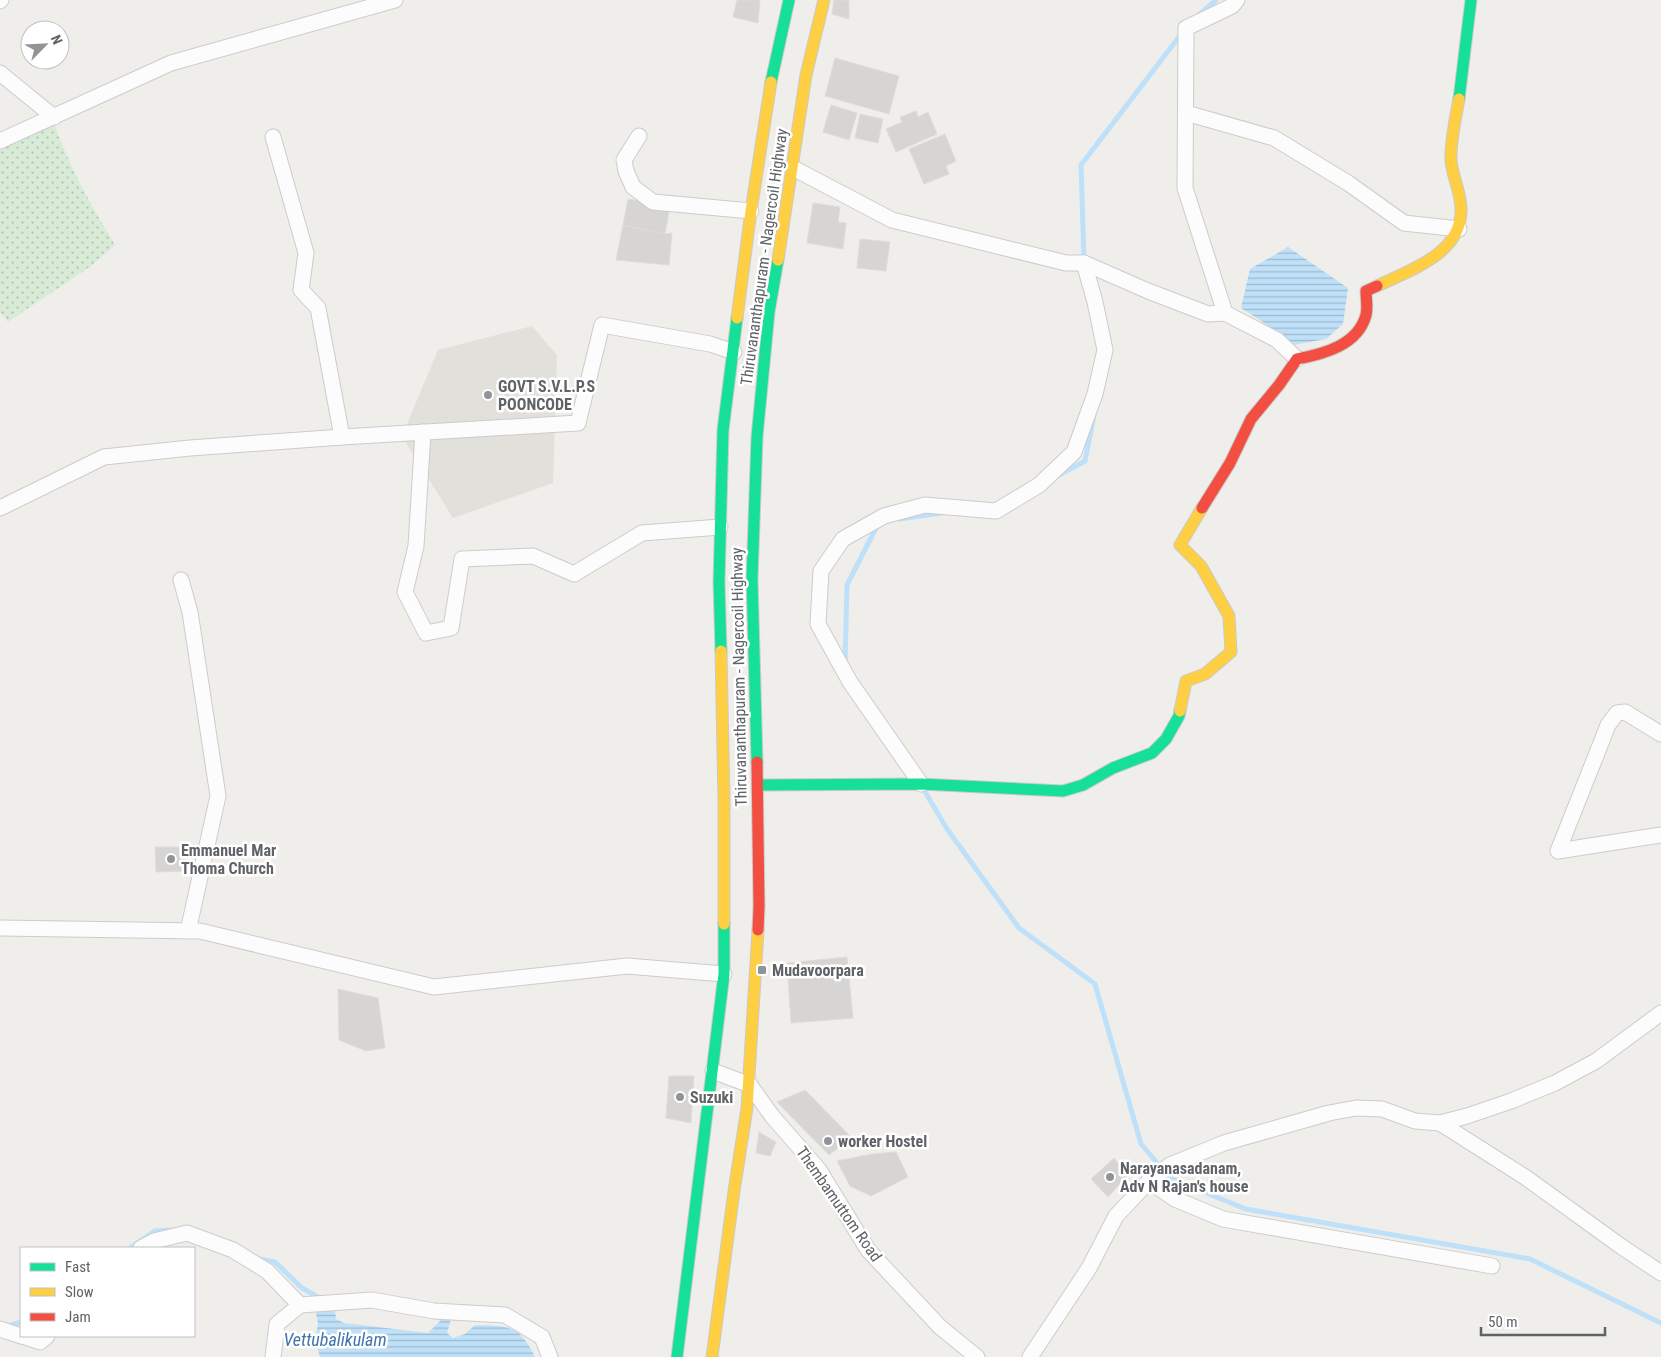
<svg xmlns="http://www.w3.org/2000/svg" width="1661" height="1357" viewBox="0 0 1661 1357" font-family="'Roboto Condensed',sans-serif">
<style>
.education{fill:#e2e0da}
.grass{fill:url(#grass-dots)}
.water{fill:url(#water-rules)}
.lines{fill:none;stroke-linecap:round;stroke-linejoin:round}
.stream{stroke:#bfe0f9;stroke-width:5}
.building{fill:#d6d5d3;stroke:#deddd9}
.street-casing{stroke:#cbcccc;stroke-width:17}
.fast-casing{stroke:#cacacb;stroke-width:13}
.slow-casing{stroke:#cacacb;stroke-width:13}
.jam-casing{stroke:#cacacb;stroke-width:13}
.street{stroke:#fdfcfc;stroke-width:15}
.fast{stroke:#16e098;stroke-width:11}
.slow{stroke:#ffcf43;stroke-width:11}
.jam{stroke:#f24e42;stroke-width:11}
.poi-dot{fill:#919496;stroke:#fff;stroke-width:2}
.labels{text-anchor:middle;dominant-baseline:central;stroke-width:5;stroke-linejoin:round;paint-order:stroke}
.street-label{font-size:16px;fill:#5f6368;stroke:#fff}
.poi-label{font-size:16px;font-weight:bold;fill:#5f6368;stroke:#fff;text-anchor:start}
.water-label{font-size:18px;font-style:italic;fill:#4174aa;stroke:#fff}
</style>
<defs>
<pattern id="grass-dots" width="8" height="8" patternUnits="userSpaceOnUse" patternTransform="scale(1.25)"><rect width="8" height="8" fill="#d8ebd6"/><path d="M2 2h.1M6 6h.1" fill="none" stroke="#b2c2b1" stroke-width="1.8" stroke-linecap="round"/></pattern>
<pattern id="water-rules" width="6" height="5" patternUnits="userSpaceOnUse" patternTransform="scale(1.25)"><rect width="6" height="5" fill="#bfe0f9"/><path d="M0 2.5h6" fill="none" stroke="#9eb9cd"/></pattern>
</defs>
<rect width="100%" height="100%" fill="#efeeea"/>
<path class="education" d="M 532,326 L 557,355 L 553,483 L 453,518 L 402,436 L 438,350 Z"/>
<path class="grass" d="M 52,117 C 68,165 89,202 115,245 L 91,266 L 8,322 L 0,312 L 0,137 Z"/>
<g class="water">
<path d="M 1288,247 L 1348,288 L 1343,324 L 1326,339 L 1288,346 L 1266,324 L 1241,308 L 1250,269 Z"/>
<path d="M 315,1308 L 335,1309 L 336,1319 L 344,1323 L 428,1333 L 441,1320 L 451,1319 L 447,1333 L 453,1338 L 465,1334 L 475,1325 C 509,1326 520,1325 535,1357 L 320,1357 L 315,1340 L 318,1324 Z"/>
</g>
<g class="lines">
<g class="stream">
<path d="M 1200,14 L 1216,0"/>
<path d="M 1084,260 L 1081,165 L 1182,33"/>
<path d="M 1057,476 L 1085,461 L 1094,415"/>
<path d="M 900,519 L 941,513"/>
<path d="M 845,663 L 847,585 L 878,524"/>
<path d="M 924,790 L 947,829 L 1019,928 L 1095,984 L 1141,1144 L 1170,1178 L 1246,1209 L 1530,1259 L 1661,1323"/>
<path d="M 130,1248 L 155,1231 L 172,1230"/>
<path d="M 258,1259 L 275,1262 L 302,1288 L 323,1300"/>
<path d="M 5,1327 L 21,1322"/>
</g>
</g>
<g class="building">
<path d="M 737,0 L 760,0 L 758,23 L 733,17 Z"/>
<path d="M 834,0 L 849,0 L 849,19 L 832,14 Z"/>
<path d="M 835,58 L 899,76 L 889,114 L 825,96 Z"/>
<path d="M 831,105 L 857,113 L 849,140 L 823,132 Z"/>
<path d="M 916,111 L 918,117 L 928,112 L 937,134 L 896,152 L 886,129 L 902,122 L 900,117 Z"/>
<path d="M 860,114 L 883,119 L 878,143 L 855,138 Z"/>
<path d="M 945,134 L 956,161 L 946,166 L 949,174 L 924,184 L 909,149 Z"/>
<path d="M 628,199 L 670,207 L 665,234 L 623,225 Z"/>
<path d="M 813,203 L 840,207 L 838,222 L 846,223 L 843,249 L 807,243 Z"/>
<path d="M 623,225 L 665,234 L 672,233 L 669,265 L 616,260 Z"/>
<path d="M 860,239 L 890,242 L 886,271 L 857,268 Z"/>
<path d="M 155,847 L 186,847 L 186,871 L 156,872 Z"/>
<path d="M 847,957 L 853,1018 L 791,1023 L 787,963 Z"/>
<path d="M 338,989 L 378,998 L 385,1048 L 366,1051 L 339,1040 Z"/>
<path d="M 669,1076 L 694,1076 L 691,1123 L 666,1118 Z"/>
<path d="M 805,1090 L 852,1138 L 829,1155 L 777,1102 Z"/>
<path d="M 759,1132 L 776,1142 L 770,1156 L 756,1153 Z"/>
<path d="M 896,1152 L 908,1177 L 871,1196 L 850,1186 L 837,1161 L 872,1154 Z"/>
<path d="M 1114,1158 L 1128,1175 L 1108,1197 L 1091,1179 Z"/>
</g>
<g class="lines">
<g class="street-casing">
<g id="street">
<path d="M 0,1 L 1,0"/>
<path d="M 0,73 L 54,117"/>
<path d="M 1186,113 L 1274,138 L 1348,183 L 1404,223 L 1459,229"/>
<path d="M 639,136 L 624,160 L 626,171 L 633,187 L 653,202 L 751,211"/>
<path d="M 273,137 L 306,253 L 301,290 L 318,308 L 342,437"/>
<path d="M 0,141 L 171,63 L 395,0"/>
<path d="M 793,168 L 892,220 L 1066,263 L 1084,263 L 1148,291 L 1208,314 L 1225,313 L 1277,340 L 1297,359"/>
<path d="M 1225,313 L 1185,188 L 1186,28 L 1232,6 L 1237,0"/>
<path d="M 423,432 L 416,546 L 405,592 L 426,633 L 451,628 L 462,559 L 533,556 L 574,574 L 642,533 L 720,527"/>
<path d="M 0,508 L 104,457 L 190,448 L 342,437 L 578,423 L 602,325 L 710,344 L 734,352"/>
<path d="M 181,580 L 190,612 L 218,796 L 188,931"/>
<path d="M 1661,734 L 1625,712 L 1617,713 L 1608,725 L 1599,748 L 1558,851 L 1661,835"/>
<path d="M 921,784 L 850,682 L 818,624 L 821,571 L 843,539 L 884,516 L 925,505 L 996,511 L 1039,485 L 1074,452 L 1095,394 L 1105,350 L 1095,302 L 1084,263"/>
<path d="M 0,928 L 200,931 L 434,987 L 627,966 L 724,974"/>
<path d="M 713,1071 L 750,1085 L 772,1116 L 819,1170 L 868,1250 L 940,1327 L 977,1357"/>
<path d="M 1440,1123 L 1525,1177 L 1622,1247 L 1661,1273"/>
<path d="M 1149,1181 L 1175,1199 L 1223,1219 L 1492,1266"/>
<path d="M 141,1248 L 154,1241 L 187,1233 L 233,1250 L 267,1271 L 300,1305"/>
<path d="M 0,1329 L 21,1336"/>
<path d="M 22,1336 L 40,1342 L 47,1336"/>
<path d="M 273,1357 L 277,1324 L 300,1305 L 372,1300 L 434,1311 L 505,1315 L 542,1337 L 550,1357"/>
<path d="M 1030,1357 L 1089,1268 L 1116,1216 L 1149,1181 L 1170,1165 L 1224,1143 L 1329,1113 L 1356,1108 L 1382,1109 L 1415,1121 L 1440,1123 L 1467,1116 L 1511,1101 L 1555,1083 L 1596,1061 L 1661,1013"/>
</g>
</g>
<g class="fast-casing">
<g id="fast">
<path d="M 771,82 L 789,0"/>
<path d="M 1459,99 L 1471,0"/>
<path d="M 721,651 L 719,582 L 723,430 L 737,318"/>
<path d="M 757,762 L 752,579 L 757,437 L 769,312 L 778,260"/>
<path d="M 758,785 L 921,784 L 1063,791 L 1083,785 L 1113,768 L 1152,753 L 1166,739 L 1179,716 L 1180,711"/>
<path d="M 677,1357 L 724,974 L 724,924"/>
</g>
</g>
<g class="slow-casing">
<g id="slow">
<path d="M 778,260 L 806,75 L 824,0"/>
<path d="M 1377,286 C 1410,270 1462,254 1461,209 C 1461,192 1452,176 1451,160 C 1450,143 1456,116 1459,99"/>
<path d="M 737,318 L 751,211 L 771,82"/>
<path d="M 721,651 L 724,801 L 724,924"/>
<path d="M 1180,711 L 1186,681 L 1205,674 L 1231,652 L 1229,616 L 1201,566 L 1180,545 L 1202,508"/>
<path d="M 712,1357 L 734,1191 L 747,1108 L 758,930"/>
</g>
</g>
<g class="jam-casing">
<g id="jam">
<path d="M 1202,508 L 1230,463 L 1251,419 L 1279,385 L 1297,359 C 1324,354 1358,345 1366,315 C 1368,307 1366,299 1366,291 L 1377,286"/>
<path d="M 757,762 L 759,906 L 758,930"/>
</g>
</g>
<use href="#street" class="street"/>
<use href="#fast" class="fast"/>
<use href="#slow" class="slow"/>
<use href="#jam" class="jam"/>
</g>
<g class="poi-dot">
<circle cx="488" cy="395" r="5"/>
<circle cx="171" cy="859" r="5"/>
<rect x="757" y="965" width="10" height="10" rx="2.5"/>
<circle cx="680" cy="1097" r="5"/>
<circle cx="828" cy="1141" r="5"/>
<circle cx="1110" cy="1177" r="5"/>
</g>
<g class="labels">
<g class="street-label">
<text transform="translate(764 257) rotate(-82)">Thiruvananthapuram - Nagercoil Highway</text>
<text transform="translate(739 677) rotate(-91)">Thiruvananthapuram - Nagercoil Highway</text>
<text transform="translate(839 1204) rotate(55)">Thembamuttom Road</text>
</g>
<g class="poi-label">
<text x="498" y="386">GOVT S.V.L.P.S<tspan x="498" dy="18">POONCODE</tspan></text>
<text x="181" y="850">Emmanuel Mar<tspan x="181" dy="18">Thoma Church</tspan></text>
<text x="772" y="970">Mudavoorpara</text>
<text x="690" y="1097">Suzuki</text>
<text x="838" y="1141">worker Hostel</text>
<text x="1120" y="1168">Narayanasadanam,<tspan x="1120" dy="18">Adv N Rajan's house</tspan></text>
</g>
<g class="water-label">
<text x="335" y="1339">Vettubalikulam</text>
</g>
</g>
<rect x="20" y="1247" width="175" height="90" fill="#ffffff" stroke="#bfc1c3"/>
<rect x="30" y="1263" width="25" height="8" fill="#16e098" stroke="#bfc1c3"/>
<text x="65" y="1272" font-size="15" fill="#5f6368">Fast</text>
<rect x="30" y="1288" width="25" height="8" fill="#ffcf43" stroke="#bfc1c3"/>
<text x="65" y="1297" font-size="15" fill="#5f6368">Slow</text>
<rect x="30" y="1313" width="25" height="8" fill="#f24e42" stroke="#bfc1c3"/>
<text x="65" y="1322" font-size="15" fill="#5f6368">Jam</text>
<g transform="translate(45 45) rotate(66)"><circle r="24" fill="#ffffff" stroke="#bfc1c3"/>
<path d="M0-4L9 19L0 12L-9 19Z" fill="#919496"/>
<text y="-8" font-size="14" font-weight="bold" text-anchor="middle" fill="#5f6368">N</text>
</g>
<path d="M1481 1327v8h124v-8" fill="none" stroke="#5f6368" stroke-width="2.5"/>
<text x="1488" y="1327" font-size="15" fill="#5f6368" stroke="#ffffff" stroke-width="4" paint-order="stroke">50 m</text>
</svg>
